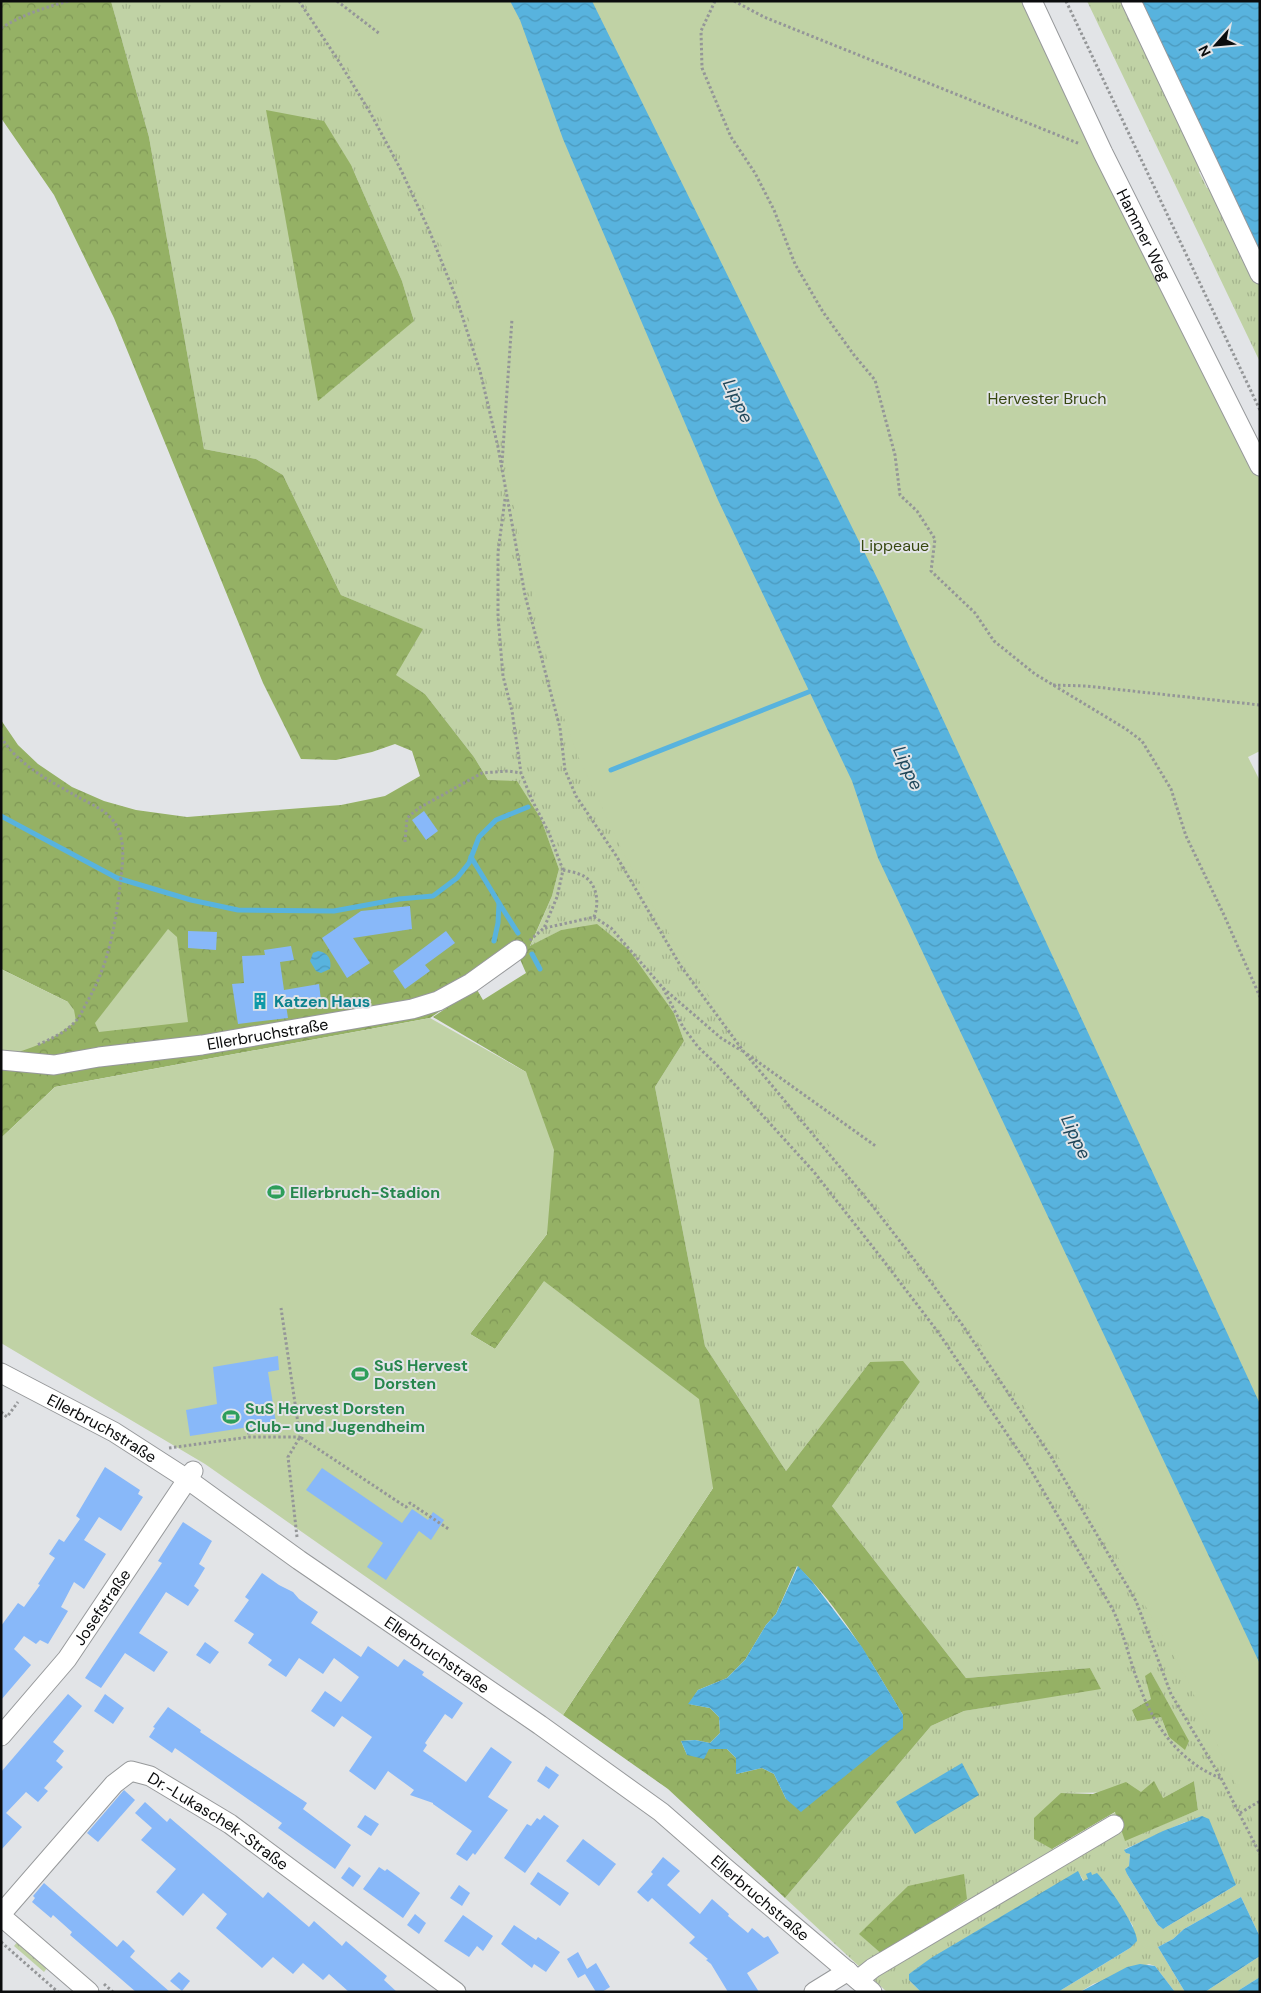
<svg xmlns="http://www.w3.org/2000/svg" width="1261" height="1993" viewBox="0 0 1261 1993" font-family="'DM Sans',sans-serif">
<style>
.grass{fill:url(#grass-tufts);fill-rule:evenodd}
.forest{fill:url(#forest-crowns);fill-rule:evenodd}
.park{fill:#c0d2a5}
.water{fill:url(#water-waves)}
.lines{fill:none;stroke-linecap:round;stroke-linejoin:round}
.stream{stroke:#58b3de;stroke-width:5}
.building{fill:#88b8f9}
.minor-casing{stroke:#97999b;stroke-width:21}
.path{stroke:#949698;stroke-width:3;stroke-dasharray:2.5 2.5;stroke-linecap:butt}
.minor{stroke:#fff;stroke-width:19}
.labels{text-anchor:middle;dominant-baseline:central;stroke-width:4;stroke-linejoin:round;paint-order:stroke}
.street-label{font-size:16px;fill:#0b0c0d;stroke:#e2e4e7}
.park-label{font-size:16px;fill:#374810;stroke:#e2e4e7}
.culture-label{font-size:16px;font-weight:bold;fill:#0d838f;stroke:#e2e4e7;text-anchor:start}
.leisure-label{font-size:16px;font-weight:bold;fill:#27864d;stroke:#e2e4e7;text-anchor:start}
.water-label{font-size:18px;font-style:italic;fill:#1f4659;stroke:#e2e4e7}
</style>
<defs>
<pattern id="grass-tufts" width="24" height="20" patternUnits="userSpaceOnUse" patternTransform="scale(1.25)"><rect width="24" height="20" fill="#c0d2a5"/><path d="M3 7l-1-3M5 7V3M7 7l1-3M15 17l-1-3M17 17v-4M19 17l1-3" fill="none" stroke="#a4b38d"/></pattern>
<pattern id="forest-crowns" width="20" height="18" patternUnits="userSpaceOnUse" patternTransform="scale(1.25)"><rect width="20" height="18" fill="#95b165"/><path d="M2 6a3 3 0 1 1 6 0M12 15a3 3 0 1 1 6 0" fill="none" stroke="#7f9756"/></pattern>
<pattern id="water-waves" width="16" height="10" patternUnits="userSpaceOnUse" patternTransform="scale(1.25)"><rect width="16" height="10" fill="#58b3de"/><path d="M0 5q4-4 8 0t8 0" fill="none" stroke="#4b99bd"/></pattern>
</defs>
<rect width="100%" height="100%" fill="#e2e4e7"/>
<g class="grass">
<path d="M 111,1 L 510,1 L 1260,1664 L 1260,1937 L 1241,1897 L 1184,1929 L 1173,1939 L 1158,1947 L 1185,1992 L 1175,1992 L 1155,1966 L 1149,1964 L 1093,1984 L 1080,1992 L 1058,1992 L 1130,1948 L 1133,1926 L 1121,1907 L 1092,1875 L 1087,1875 L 1089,1879 L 1084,1881 L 1080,1875 L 909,1974 L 909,1980 L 921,1992 L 887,1992 L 785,1898 L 931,1726 L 964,1711 L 1100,1688 L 1090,1668 L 966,1678 L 832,1506 L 920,1382 L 870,1362 L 786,1471 L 705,1346 L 655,1087 L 684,1041 L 674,1013 L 655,987 L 578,928 L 561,930 L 530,947 L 552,896 L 559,869 L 541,819 L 488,780 L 474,757 L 425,694 L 395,675 L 422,629 L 341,595 L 283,475 L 256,459 L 204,449 L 149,137 ZM 351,165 L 402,281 L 414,321 ZM 1151,1672 L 1169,1706 L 1169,1737 L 1161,1717 L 1132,1710 L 1151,1699 ZM 1194,1781 L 1198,1810 L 1125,1840 L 1116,1812 L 1053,1849 L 1061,1793 L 1142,1792 L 1163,1798 ZM 1185,1822 L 1236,1885 L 1163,1929 L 1158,1925 L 1127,1874 L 1126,1868 L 1129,1867 L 1130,1854 L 1126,1853 L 1125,1849 Z"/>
<path d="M 1087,1 L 1126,1 L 1205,168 L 1199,172 L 1207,188 L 1213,186 L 1260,285 L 1260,362 Z"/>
<path d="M 18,1941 L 47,1968 L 44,1972 L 14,1946 Z"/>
<path d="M 1260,1956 L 1260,1977 L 1236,1992 L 1205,1992 Z"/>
</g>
<g class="forest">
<path d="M 1,1 L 111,1 L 149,137 L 204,449 L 256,459 L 283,475 L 341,595 L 423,629 L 396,675 L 425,694 L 474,757 L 488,780 L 517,781 L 541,819 L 559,869 L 552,896 L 530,946 L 561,930 L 597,924 L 629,950 L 674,1013 L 684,1041 L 655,1087 L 705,1346 L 786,1471 L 870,1362 L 903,1361 L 920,1382 L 832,1506 L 966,1678 L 1090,1668 L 1101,1689 L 964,1711 L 931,1726 L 785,1898 L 668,1789 L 563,1715 L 713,1488 L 544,1282 L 495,1349 L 470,1334 L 547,1234 L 526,1072 L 433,1017 L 476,988 L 483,1000 L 526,973 L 519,957 L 430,1018 L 55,1087 L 1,1138 L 1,1060 L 68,1002 L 1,969 L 1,720 L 18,745 L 38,764 L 72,787 L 104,801 L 136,810 L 187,817 L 341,805 L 385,796 L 420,776 L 412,751 L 395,744 L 372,752 L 336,760 L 301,759 L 263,683 L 114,318 L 54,195 L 1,118 ZM 797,1566 C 841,1608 872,1664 903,1715 L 786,1799 L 774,1774 L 762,1768 L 736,1774 L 736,1758 L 727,1749 L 709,1749 L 687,1755 L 681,1741 L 695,1740 L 710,1743 L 720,1733 L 719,1717 L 710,1708 L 689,1704 L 698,1690 L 727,1678 L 745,1660 L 766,1625 L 776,1614 Z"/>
<path d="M 266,110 L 324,121 L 351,165 L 402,281 L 414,321 L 318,401 Z"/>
<path d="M 1151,1672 L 1189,1741 L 1185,1750 L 1169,1737 L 1161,1717 L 1137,1721 L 1132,1710 L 1151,1699 L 1145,1676 Z"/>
<path d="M 1154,1781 L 1163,1798 L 1194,1781 L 1198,1810 L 1125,1841 L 1115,1812 L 1052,1849 L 1034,1839 L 1034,1818 L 1061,1793 L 1093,1794 L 1126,1782 L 1141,1792 Z"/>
<path d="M 964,1874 L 967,1899 L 883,1955 L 859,1934 L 908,1886 Z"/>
</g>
<g class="park">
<path d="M 303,1 L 1030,1 L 1260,463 L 1260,751 L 1248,757 L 1260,781 L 1260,1836 L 1187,1680 L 1104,1532 L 1053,1448 L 975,1336 L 871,1197 L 714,1004 L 665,927 L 623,852 L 578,756 L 555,693 L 519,536 L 504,450 L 483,368 L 461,291 L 421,198 L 375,106 Z"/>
<path d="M 168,929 L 177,937 L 188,1022 L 99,1032 L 95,1023 Z"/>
<path d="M 1,969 L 68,1002 L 74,1010 L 76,1021 C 54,1040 31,1050 1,1056 Z"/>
<path d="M 430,1018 L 526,1072 L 554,1150 L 547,1234 L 470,1334 L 495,1349 L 544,1281 L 699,1399 L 713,1488 L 563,1715 L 205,1464 L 1,1343 L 1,1138 L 55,1087 Z"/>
</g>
<g class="water">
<path d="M 510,1 L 592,1 L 883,590 L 1260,1404 L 1260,1664 L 878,858 L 852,781 L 718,500 L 563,139 L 520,20 Z"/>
<path d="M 1141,1 L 1260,1 L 1260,254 Z"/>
<path d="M 318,951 C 328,952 332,960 330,969 L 321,973 L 316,971 L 310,961 L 313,953 Z"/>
<path d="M 798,1566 L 811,1580 L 862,1647 L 903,1715 L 903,1729 L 801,1812 L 786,1799 L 774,1774 L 762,1768 L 736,1774 L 736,1758 L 727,1749 L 709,1749 L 704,1759 L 687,1755 L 681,1741 L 695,1740 L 710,1743 L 720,1733 L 719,1717 L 710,1708 L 688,1704 L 698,1690 L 727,1678 L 745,1660 L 766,1625 L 776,1614 Z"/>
<path d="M 962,1763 L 979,1795 L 915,1834 L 896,1802 Z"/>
<path d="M 1202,1816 L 1209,1819 L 1236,1885 L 1163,1929 L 1158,1925 L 1127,1874 L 1125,1869 L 1129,1866 L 1130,1854 L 1126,1853 L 1124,1850 L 1163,1831 Z"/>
<path d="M 1078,1871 L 1083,1881 L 1088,1879 L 1086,1874 L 1091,1872 L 1092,1875 L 1097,1873 C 1107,1883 1138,1929 1137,1941 L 1130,1948 L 1058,1992 L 921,1992 L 909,1980 L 909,1974 L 931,1958 Z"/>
<path d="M 1241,1897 L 1260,1937 L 1260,1956 L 1205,1992 L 1185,1992 L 1158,1947 L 1173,1939 L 1184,1929 Z"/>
<path d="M 1140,1964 L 1155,1966 L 1175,1992 L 1080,1992 L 1127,1967 Z"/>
<path d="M 1260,1977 L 1260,1992 L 1236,1992 Z"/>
</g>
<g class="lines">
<g class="stream">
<path d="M 611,770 L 811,691"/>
<path d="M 1,816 L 117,878 L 191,900 L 238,910 L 334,911 L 399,899 L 433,896 L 457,878 L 469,863 L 479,837 L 496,820 L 528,807"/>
<path d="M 471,857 L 499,903 L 498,923 L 494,941"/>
<path d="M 499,903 L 518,933"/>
<path d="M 532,954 L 540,969"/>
</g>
</g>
<g class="building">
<path d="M 424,811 L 438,831 L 426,840 L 412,820 Z"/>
<path d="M 410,906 L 412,929 L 353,938 L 370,963 L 347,978 L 322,938 L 361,911 Z"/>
<path d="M 188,931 L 217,932 L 216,950 L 188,948 Z"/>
<path d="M 446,931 L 455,943 L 425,965 L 430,971 L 405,989 L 393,971 Z"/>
<path d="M 291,946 L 294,960 L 280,962 L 284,990 L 319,984 L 321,1000 L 286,1005 L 288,1018 L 238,1024 L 232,984 L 244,983 L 242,956 L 265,955 L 264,950 Z"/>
<path d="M 278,1356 L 279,1370 L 268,1372 L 276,1423 L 190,1436 L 186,1410 L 217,1404 L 213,1367 Z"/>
<path d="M 105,1467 L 140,1490 L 138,1494 L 143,1497 L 121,1531 L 99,1517 L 84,1540 L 106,1554 L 84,1589 L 74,1582 L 61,1607 L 68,1611 L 48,1644 L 40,1640 L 36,1644 L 24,1636 L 14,1649 L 31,1665 L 1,1700 L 1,1626 L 18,1603 L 24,1607 L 40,1585 L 38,1584 L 55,1558 L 49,1554 L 59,1539 L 64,1542 L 80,1519 L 76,1516 Z"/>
<path d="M 322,1468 L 402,1523 L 412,1509 L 428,1520 L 433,1512 L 444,1520 L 431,1540 L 419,1531 L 386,1580 L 367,1567 L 383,1543 L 306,1490 Z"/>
<path d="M 183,1522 L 212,1541 L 199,1564 L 205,1568 L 194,1586 L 199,1590 L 188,1606 L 166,1592 L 139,1633 L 168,1652 L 154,1672 L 125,1653 L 101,1688 L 85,1678 L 162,1563 L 158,1561 Z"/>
<path d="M 262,1573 L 279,1585 L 293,1592 L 299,1599 L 318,1612 L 311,1623 L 361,1657 L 368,1646 L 398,1667 L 404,1659 L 424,1672 L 422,1675 L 463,1703 L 452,1719 L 445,1714 L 425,1743 L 427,1745 L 423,1751 L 466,1782 L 491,1747 L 512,1762 L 488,1797 L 508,1810 L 475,1855 L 473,1853 L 467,1861 L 456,1854 L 472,1831 L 433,1804 L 433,1803 L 410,1795 L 414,1790 L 388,1771 L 375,1790 L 349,1771 L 372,1737 L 342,1716 L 334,1727 L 311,1711 L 325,1691 L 341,1702 L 359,1677 L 334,1658 L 323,1674 L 299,1658 L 286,1677 L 268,1665 L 272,1660 L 248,1643 L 254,1634 L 234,1621 L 249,1600 L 245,1597 Z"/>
<path d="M 205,1642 L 219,1652 L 210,1664 L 196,1655 Z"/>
<path d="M 68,1694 L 82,1706 L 53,1742 L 64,1751 L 56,1761 L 63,1767 L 44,1788 L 48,1791 L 38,1802 L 26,1792 L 6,1813 L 22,1827 L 1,1850 L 1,1772 Z"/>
<path d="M 105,1694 L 124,1708 L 113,1724 L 94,1711 Z"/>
<path d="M 168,1707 L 201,1730 L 200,1732 L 307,1803 L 303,1809 L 351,1845 L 335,1869 L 278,1828 L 282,1823 L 175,1748 L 172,1753 L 149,1737 L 155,1728 L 153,1727 Z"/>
<path d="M 546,1766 L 559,1775 L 549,1789 L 537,1781 Z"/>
<path d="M 124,1790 L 135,1800 L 98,1842 L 87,1833 Z"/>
<path d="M 145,1802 L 167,1822 L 170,1818 L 263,1898 L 268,1892 L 309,1927 L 314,1921 L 342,1946 L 346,1941 L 387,1976 L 384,1980 L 397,1992 L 349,1992 L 329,1974 L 323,1980 L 303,1963 L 293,1974 L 273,1957 L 262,1968 L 216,1928 L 227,1914 L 203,1893 L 183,1916 L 156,1892 L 176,1869 L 141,1840 L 152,1828 L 135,1813 Z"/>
<path d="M 365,1815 L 379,1824 L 371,1836 L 357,1827 Z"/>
<path d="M 544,1815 L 559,1826 L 525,1873 L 504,1858 L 527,1824 L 531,1826 L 537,1818 L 540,1820 Z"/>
<path d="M 583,1839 L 616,1864 L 599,1886 L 566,1861 Z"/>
<path d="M 663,1857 L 680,1871 L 667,1885 L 700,1914 L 712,1899 L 729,1914 L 728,1916 L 748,1933 L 752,1928 L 764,1938 L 768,1936 L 779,1953 L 747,1973 L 759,1992 L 728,1992 L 711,1964 L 706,1960 L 708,1959 L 689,1943 L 695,1937 L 652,1898 L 648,1902 L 637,1892 L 653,1874 L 651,1872 Z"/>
<path d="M 349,1867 L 361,1876 L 353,1887 L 341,1878 Z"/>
<path d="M 379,1867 L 385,1871 L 387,1869 L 420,1893 L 403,1918 L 363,1889 Z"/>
<path d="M 538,1872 L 569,1893 L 560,1906 L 530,1884 Z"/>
<path d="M 44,1883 L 117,1947 L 123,1940 L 129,1945 L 135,1951 L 130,1957 L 170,1992 L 136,1992 L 70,1935 L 72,1932 L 53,1915 L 51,1918 L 32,1902 L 35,1898 L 33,1896 Z"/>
<path d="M 459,1885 L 470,1893 L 462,1906 L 450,1898 Z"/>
<path d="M 415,1914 L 426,1923 L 419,1934 L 407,1925 Z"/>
<path d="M 463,1915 L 493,1936 L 483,1951 L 477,1946 L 469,1957 L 444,1941 Z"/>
<path d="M 514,1925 L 536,1940 L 538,1937 L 560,1952 L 546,1972 L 534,1964 L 532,1968 L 501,1944 Z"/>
<path d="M 578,1952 L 587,1969 L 596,1963 L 610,1987 L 602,1992 L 596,1992 L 585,1974 L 578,1978 L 567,1959 Z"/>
<path d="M 179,1972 L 190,1981 L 182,1991 L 170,1981 Z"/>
</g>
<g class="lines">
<g class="minor-casing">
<g id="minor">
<path id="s1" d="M 1032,1 L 1103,153 L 1260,466"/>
<path d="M 1131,1 L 1260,274"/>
<path id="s2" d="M 1,1060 L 54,1065 L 99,1057 L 202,1045 L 412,1009 L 438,1001 L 471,983 L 517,950"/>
<path id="s3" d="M 1,1373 L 114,1432 L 187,1479 L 299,1560 L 540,1725 L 661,1812 L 724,1867 L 872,1992"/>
<path id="s4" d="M 1,1736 L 67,1659 L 193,1471"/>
<path id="s5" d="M 1,1914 L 114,1784 L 131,1771 L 150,1776 L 230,1824 L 456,1992"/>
<path d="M 1,1916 L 89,1992"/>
<path d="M 858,1980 L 873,1968 L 1114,1825"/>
<path d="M 814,1992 L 848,1971"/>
</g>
</g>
<g class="path">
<path d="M 299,1 L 338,60 L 371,114 L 401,170 L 429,230 L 457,300 L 480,371 L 498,447 L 525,595 L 560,728 L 565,770 L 576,796 L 617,857 L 680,965 L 744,1052 L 875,1209 L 916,1262 L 961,1323 L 1050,1455 L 1136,1601 L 1171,1694 L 1221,1778 L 1260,1854"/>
<path d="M 337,1 L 380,34"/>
<path d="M 715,1 L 701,31 L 702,68 L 715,99 L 731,137 L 755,173 L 774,210 L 795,264 L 823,312 L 854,355 L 875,380 L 895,455 L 900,495 L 917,511 L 935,539 L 931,571 L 975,613 L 994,641 L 1035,674 L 1126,729 L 1142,741 L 1171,789 L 1186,836 L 1224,915 L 1260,997"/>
<path d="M 734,1 L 764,17 L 1080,144"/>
<path d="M 1066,1 L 1260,410"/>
<path d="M 1,28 C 22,15 46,7 69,1"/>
<path d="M 502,463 L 512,319"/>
<path d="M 505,499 L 498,552 L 498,617 L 503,676 L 512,711 L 521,773 L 532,800 L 549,833 L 563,870 L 557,897 L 544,928 L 529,941"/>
<path d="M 1053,685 L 1086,686 L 1260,705"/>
<path d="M 1,737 C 18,765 50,781 78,797 C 91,804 106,810 115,823 C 127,841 122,867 120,886 C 115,928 108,966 87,1002 C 83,1009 80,1017 75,1022 C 64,1033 51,1039 37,1045"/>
<path d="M 405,842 L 407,818 L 419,808 L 482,773 L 508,771 L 521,773"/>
<path d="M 563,870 C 568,871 574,872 579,874 C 597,880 600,902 594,917"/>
<path d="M 545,928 L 594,917 L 611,928 L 663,988 L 721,1038 L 742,1051"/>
<path d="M 663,988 L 683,1027 L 698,1047 L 716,1064 L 814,1172 L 883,1260 L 938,1332 L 1028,1465 L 1113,1610 C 1125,1636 1130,1663 1141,1690 C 1155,1728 1182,1763 1220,1778"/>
<path d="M 747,1054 L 877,1147"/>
<path d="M 1,1412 L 7,1417 L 18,1402"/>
<path d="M 248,1427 L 249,1437"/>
<path d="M 169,1448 L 249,1437 L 300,1437 L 281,1308"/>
<path d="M 297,1537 L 288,1457 L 300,1437 L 406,1507 L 410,1503 L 450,1530"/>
<path d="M 1240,1813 L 1260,1801"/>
<path d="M 1,1942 L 58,1992"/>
<path d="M 104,1984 L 113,1992"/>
</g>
<use href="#minor" class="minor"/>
</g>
<defs>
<g id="building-bare" transform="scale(1.35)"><path d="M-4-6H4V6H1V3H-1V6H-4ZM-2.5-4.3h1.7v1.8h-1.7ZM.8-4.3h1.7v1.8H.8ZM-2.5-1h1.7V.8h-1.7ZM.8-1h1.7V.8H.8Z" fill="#0f9aa8" stroke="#e2e4e7" stroke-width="2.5" paint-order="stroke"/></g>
<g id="stadium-bare" transform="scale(1.35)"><path d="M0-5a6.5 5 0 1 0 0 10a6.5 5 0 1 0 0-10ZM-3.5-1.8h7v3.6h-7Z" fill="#2e9e5b" stroke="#e2e4e7" stroke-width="2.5" paint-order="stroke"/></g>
</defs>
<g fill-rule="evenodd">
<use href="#building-bare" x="260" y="1001"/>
<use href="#stadium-bare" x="276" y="1192"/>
<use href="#stadium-bare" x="360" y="1374"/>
<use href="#stadium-bare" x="231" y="1417"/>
</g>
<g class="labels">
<g class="street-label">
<text stroke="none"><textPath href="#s1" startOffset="259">Hammer Weg</textPath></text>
<text stroke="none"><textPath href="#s2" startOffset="269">Ellerbruchstraße</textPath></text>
<text stroke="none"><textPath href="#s3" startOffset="115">Ellerbruchstraße</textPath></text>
<text stroke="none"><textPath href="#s4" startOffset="164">Josefstraße</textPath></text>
<text stroke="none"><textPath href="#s3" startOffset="520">Ellerbruchstraße</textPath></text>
<text stroke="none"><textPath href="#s5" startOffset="295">Dr.-Lukaschek-Straße</textPath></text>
<text stroke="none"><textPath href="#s3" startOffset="925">Ellerbruchstraße</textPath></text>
</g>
<g class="park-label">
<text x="1047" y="398">Hervester Bruch</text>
<text x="895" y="545">Lippeaue</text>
</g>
<g class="culture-label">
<text x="274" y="1001">Katzen Haus</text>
</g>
<g class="leisure-label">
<text x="290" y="1192">Ellerbruch-Stadion</text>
<text x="374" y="1365">SuS Hervest<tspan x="374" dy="18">Dorsten</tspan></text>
<text x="245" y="1408">SuS Hervest Dorsten<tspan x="245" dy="18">Club- und Jugendheim</tspan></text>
</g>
<g class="water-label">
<text transform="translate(738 401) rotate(64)">Lippe</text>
<text transform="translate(908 768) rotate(65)">Lippe</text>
<text transform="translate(1076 1137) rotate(65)">Lippe</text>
</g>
</g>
<rect width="1261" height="1993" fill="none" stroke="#0b0c0d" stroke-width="5"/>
<g transform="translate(1216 45) rotate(243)" stroke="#e2e4e7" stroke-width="4" paint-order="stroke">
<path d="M0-4L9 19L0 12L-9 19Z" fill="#0b0c0d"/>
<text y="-8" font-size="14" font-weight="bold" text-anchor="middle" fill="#0b0c0d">N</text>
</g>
</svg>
